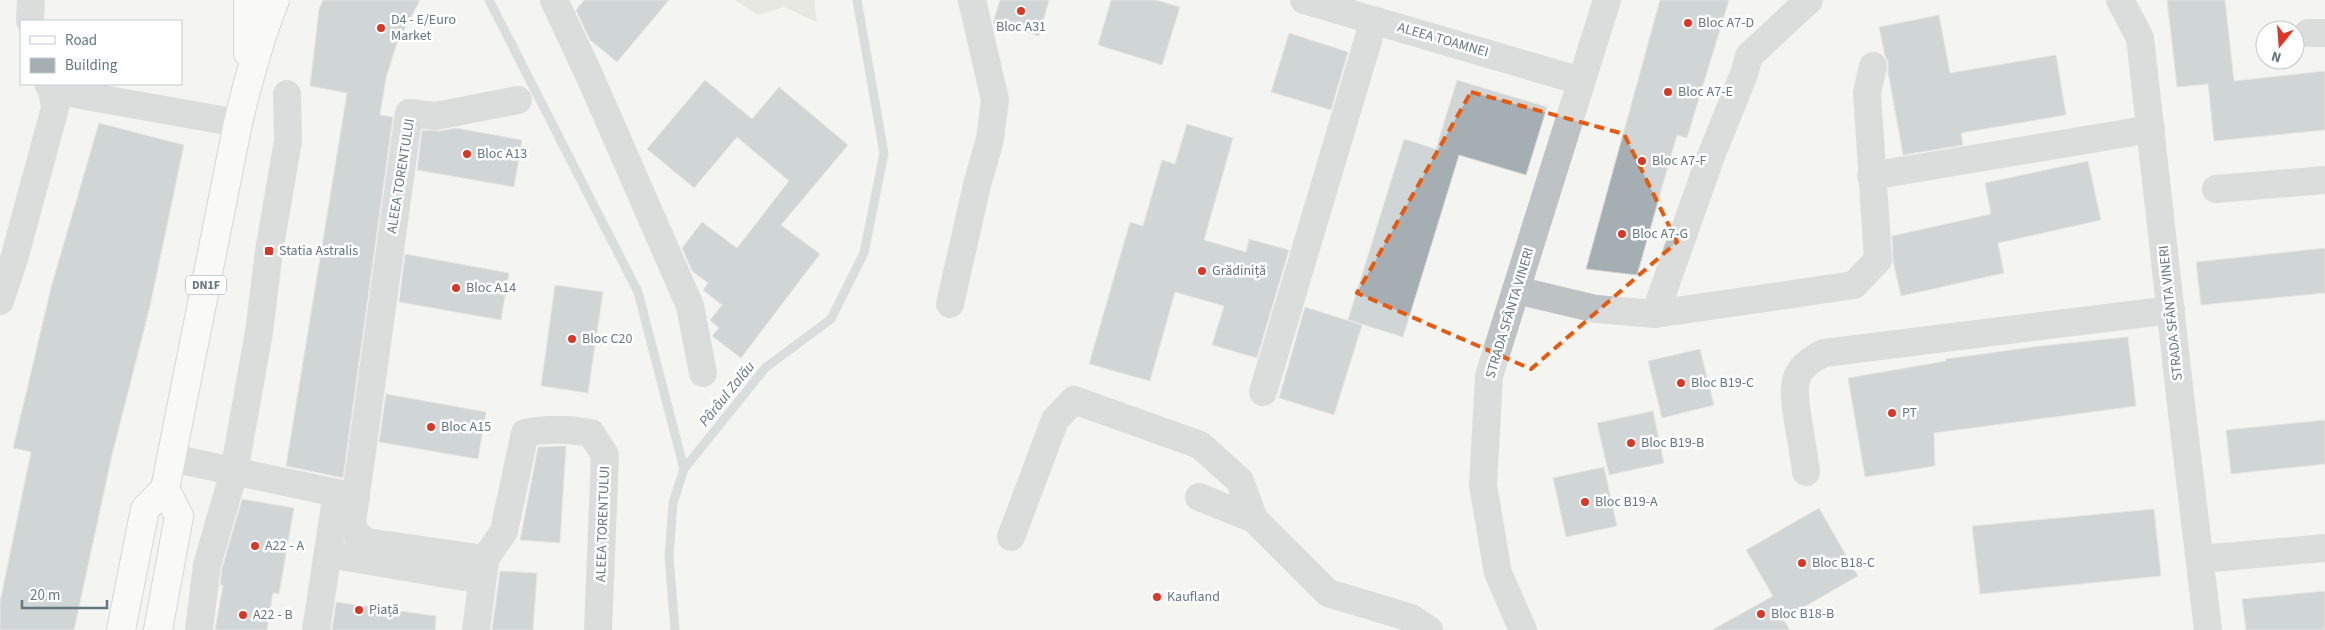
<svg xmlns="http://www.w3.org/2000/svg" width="2325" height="630" viewBox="0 0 2325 630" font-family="'Source Sans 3',sans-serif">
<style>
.green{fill:#d4d9cf}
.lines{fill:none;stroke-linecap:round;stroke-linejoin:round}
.stream{stroke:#b4c3c5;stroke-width:9}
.building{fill:#a5afb3;stroke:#d5d5d3}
.major-casing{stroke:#aeb4b7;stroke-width:30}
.minor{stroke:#bdc2c4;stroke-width:28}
.major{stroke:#fff;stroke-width:28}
.marked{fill:none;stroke:#e8590c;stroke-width:4;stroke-dasharray:10 6;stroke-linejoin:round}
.poi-dot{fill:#e03424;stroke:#fff;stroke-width:2}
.labels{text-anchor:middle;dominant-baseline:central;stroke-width:5;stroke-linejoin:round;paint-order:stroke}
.shield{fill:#fff;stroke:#92a0a7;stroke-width:1}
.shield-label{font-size:12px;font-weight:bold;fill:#637881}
.poi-label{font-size:14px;fill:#637881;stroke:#fff;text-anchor:start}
.street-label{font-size:14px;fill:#637881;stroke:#fff}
.water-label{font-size:15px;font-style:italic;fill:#5f7b7f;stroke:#fff}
</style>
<rect width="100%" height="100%" fill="#f4f4f0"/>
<path class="green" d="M 735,0 L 814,0 L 817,22 L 784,7 L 758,15 Z"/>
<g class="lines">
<g class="stream">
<path d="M 489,0 L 638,292 L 684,469"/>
<path d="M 675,630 L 669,557 L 673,503 L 684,469 L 765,368 L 831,319 L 864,253 L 884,153 L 857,0"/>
</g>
</g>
<g class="building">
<path d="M 323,0 L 420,0 L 396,46 L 386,78 L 380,115 L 393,117 L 343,478 L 286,466 L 347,93 L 310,86 L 319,9 Z"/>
<path d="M 584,0 L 669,0 L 617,62 L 590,40 L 576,10 Z"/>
<path d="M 1000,0 L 1049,0 L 1039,36 L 993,23 Z"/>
<path d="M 1111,0 L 1156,0 L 1180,7 L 1162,65 L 1098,45 Z"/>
<path d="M 1660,0 L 1729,0 L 1687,138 L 1677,135 L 1637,275 L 1586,269 Z"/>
<path d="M 2167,0 L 2225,0 L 2234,81 L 2325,71 L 2325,130 L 2214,141 L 2208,84 L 2177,87 Z"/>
<path d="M 1939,15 L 1950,73 L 2056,55 L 2066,115 L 1961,133 L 1963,145 L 1903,155 L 1888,72 L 1888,62 L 1885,56 L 1879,27 Z"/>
<path d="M 1289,33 L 1348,52 L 1331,110 L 1271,92 Z"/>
<path d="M 705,80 L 752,119 L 779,87 L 848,145 L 781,225 L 820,254 L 741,358 L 712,336 L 719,328 L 710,320 L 722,305 L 703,290 L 708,283 L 692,271 L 682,248 L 702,222 L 737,248 L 789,181 L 737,137 L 694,188 L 647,149 Z"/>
<path d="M 1457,80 L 1547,107 L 1526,175 L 1459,155 L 1403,337 L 1348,320 L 1404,139 L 1436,149 Z"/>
<path d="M 99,123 L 184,145 L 150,306 L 112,455 L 74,630 L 0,630 L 0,602 L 31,452 L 13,448 L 52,284 Z"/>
<path d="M 1187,124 L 1233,138 L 1204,240 L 1246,252 L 1249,239 L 1289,250 L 1257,358 L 1212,345 L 1224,306 L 1175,292 L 1150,381 L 1089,364 L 1130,222 L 1143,226 L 1162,160 L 1175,164 Z"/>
<path d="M 456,128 L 522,140 L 514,187 L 417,170 L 422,130 L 439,131 Z"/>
<path d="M 2088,161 L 2101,220 L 1998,243 L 2004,273 L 1901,296 L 1893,261 L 1892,236 L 1991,214 L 1985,183 Z"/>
<path d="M 2325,248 L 2325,293 L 2201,305 L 2196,262 Z"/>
<path d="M 405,254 L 509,273 L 501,320 L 399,302 Z"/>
<path d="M 555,285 L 603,292 L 588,393 L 541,386 Z"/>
<path d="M 1305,307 L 1362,325 L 1334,415 L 1279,398 Z"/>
<path d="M 2128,337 L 2136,406 L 1934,433 L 1935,466 L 1865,477 L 1848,378 L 1946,361 L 1946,359 L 2040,346 Z"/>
<path d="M 1700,349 L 1714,405 L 1662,418 L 1648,361 Z"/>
<path d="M 386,394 L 486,412 L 478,459 L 379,442 Z"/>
<path d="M 1653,411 L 1664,463 L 1609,475 L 1597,423 Z"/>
<path d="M 2325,420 L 2325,464 L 2231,474 L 2226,430 Z"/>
<path d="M 566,446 L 560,543 L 520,540 L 538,447 Z"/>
<path d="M 1604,467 L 1617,526 L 1566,537 L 1553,478 Z"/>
<path d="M 242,499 L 294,508 L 279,594 L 273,593 L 267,630 L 215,630 L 223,585 L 220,585 L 222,568 Z"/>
<path d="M 1819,508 L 1858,576 L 1783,619 L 1790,630 L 1712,630 L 1773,596 L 1746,550 Z"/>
<path d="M 2154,509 L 2161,576 L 1980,594 L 1972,526 Z"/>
<path d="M 500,571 L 537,573 L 533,630 L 492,630 Z"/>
<path d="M 2325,591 L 2325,630 L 2246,630 L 2242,599 Z"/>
<path d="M 336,602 L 436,616 L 435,630 L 332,630 Z"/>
</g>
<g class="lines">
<g class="major-casing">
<g id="major">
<path d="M 248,53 L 248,0"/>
<path d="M 121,630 L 145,509 L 165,489 L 238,123 C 248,81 259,40 275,0"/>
<path d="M 158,630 L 179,516 L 165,489"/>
</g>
</g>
<g class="minor">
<path d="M 554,0 L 591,79 L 690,306 L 703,373"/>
<path d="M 1304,0 L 1581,81"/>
<path d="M 2120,0 L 2140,38 L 2182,413 L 2208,630"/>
<path d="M 30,21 L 31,0"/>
<path d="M 2308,33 L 2325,33"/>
<path d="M 52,90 L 238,123"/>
<path d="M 518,100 L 436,116 L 409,113 L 352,523 L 356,534 L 367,542 L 485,559 L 504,531 L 525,433 C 548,428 568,429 591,433 L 605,455 L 598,630"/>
<path d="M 1871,176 L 2151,129"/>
<path d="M 2216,189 L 2325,180"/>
<path d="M 1516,290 L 1596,309 L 1655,314 L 1854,285 L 1878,260 L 1867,93 L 1873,66"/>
<path d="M 0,301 L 14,259 L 55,108 L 52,90 L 48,84"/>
<path d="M 950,304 L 977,185 L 990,139 L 995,100 L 972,0"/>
<path d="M 1655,314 L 1711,156 L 1744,74 L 1749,56 L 1809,0"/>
<path d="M 1263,392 L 1374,20"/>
<path d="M 171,458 L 356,497"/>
<path d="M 1806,472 C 1804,455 1801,438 1798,421 C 1793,388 1789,369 1824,353 L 2171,310"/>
<path d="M 1199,497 L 1254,519 L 1328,593 L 1411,618 L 1429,630"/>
<path d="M 1011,537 L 1055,420 L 1074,400 L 1200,445 L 1240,481 L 1254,519"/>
<path d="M 328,554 L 482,580"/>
<path d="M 2200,559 L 2325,548"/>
<path d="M 199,630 L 207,565 L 234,472 L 259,332 L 269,251 L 288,141 L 287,94"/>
<path d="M 316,630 L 337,493"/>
<path d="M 476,630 L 485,561"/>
<path d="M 1523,630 L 1498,573 L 1483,485 L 1489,376 L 1607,0"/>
</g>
<use href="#major" class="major"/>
</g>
<path d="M0 0H2325V630H0ZM 1471,92 L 1624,134 L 1677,242 L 1531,369 L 1357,293 Z" fill="#f4f4f0" fill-opacity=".55" fill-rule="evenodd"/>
<path class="marked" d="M 1471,92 L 1624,134 L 1677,242 L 1531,369 L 1357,293 Z"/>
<g class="poi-dot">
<circle cx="1021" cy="11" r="5"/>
<circle cx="1688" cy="23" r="5"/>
<circle cx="381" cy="28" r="5"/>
<circle cx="1668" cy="92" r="5"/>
<circle cx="467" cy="154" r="5"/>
<circle cx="1642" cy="161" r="5"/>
<circle cx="1622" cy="234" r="5"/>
<rect x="264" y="246" width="10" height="10" rx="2.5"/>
<circle cx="1202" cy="271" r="5"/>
<circle cx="456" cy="288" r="5"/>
<circle cx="572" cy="339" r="5"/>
<circle cx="1681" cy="383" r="5"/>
<circle cx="1892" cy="413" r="5"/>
<circle cx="431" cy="427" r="5"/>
<circle cx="1631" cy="443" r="5"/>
<circle cx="1585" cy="502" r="5"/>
<circle cx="255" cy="546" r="5"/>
<circle cx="1802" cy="563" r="5"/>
<circle cx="1157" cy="597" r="5"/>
<circle cx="359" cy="610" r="5"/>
<circle cx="1761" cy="614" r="5"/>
<circle cx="243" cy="615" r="5"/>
</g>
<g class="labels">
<rect class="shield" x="186" y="275.5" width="40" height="19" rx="4"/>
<g class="shield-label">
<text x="206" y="285">DN1F</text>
</g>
<g class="poi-label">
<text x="391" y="20">D4 - E/Euro<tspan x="391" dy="16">Market</tspan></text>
<text x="1698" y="23">Bloc A7-D</text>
<text x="1021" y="27" text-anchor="middle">Bloc A31</text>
<text x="1678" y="92">Bloc A7-E</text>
<text x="477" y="154">Bloc A13</text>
<text x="1652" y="161">Bloc A7-F</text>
<text x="1632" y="234">Bloc A7-G</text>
<text x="279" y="251">Statia Astralis</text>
<text x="1212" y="271">Grădiniță</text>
<text x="466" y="288">Bloc A14</text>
<text x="582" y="339">Bloc C20</text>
<text x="1691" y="383">Bloc B19-C</text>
<text x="1902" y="413">PT</text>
<text x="441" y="427">Bloc A15</text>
<text x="1641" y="443">Bloc B19-B</text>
<text x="1595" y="502">Bloc B19-A</text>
<text x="265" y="546">A22 - A</text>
<text x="1812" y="563">Bloc B18-C</text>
<text x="1167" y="597">Kaufland</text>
<text x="369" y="610">Piață</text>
<text x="1771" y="614">Bloc B18-B</text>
<text x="253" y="615">A22 - B</text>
</g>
<g class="street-label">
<text transform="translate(1443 40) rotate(16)">ALEEA TOAMNEI</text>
<text transform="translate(401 176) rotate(-81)">ALEEA TORENTULUI</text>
<text transform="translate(1510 313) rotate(-73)">STRADA SFÂNTA VINERI</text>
<text transform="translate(2171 313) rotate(-96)">STRADA SFÂNTA VINERI</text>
<text transform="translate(603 524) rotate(-88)">ALEEA TORENTULUI</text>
</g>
<g class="water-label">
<text transform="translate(727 394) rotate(-51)">Pârâul Zalău</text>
</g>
</g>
<rect x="20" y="20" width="162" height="65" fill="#ffffff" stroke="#c1c9cd"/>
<rect x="30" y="36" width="25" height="8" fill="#ffffff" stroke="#c1c9cd"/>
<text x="65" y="45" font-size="15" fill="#637881">Road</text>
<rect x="30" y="58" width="25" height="15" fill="#a5afb3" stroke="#c1c9cd"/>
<text x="65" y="70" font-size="15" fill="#637881">Building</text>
<g transform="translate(2280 45) rotate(197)"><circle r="24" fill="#ffffff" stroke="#c1c9cd"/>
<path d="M0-4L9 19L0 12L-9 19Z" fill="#e03424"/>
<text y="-8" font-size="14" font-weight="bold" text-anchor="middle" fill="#637881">N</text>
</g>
<path d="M22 600v8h85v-8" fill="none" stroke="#637881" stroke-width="2.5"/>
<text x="30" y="600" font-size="15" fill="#637881" stroke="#ffffff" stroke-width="4" paint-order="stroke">20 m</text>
</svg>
